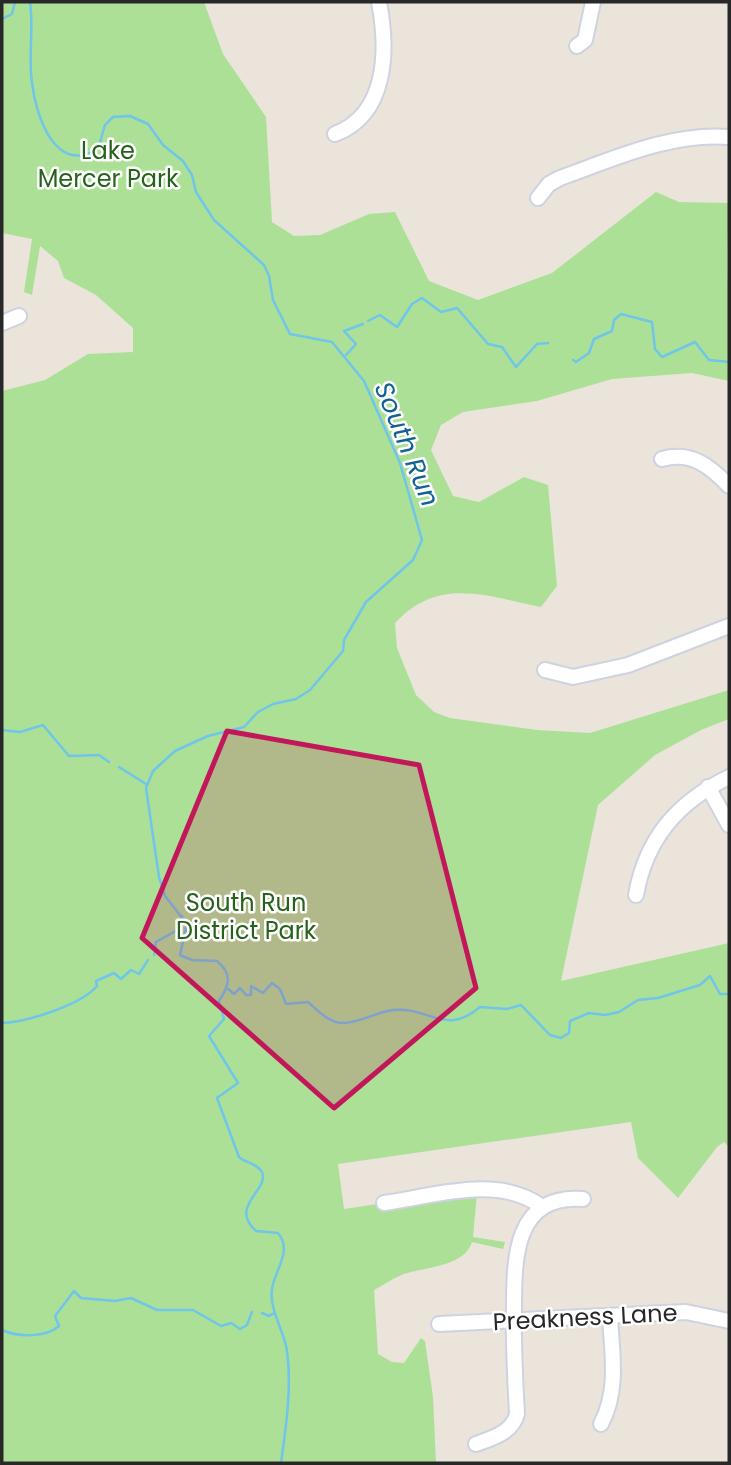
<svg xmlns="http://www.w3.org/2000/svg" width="731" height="1465" viewBox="0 0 731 1465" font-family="Poppins,sans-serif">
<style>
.green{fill:#ade097}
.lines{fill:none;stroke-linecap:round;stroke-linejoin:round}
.stream{stroke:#6fc5ea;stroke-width:2.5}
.minor-casing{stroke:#cfd2e1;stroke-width:18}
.minor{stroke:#fff;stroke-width:14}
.marked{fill:#c2185b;fill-opacity:0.2;stroke:#c2185b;stroke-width:5;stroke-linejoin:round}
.labels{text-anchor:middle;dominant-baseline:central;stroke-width:5;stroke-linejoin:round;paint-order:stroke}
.park-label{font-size:24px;fill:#27621b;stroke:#fff}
.street-label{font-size:24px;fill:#282828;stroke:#fff}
.water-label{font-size:26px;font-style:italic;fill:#116293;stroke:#fff}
</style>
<rect width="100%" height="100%" fill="#eae4da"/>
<path class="green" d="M 2,2 L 204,2 L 223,54 L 266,117 L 272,222 L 294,236 L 320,235 L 369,214 L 395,212 L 429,281 L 478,300 L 552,273 L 656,192 L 679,202 L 729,203 C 729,221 725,276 729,288 L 729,381 L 692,373 L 612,379 L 537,401 L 463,412 L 441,425 L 431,450 L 453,496 L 479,502 L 524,477 L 548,485 L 557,586 L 541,607 C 486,596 439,576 395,623 L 397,648 L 416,695 L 434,712 L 450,718 L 537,730 L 590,733 L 729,690 L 729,719 L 701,730 L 655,755 L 598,805 L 561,981 L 729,943 L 729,1147 L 724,1142 L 717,1147 L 678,1198 L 638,1158 L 631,1122 L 338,1164 L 344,1209 L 487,1188 L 477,1193 L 473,1237 L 505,1242 L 503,1249 L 472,1242 C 464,1267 425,1267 404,1274 C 393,1278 384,1285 374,1290 L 378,1354 L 392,1362 L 404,1363 L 421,1338 L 425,1341 L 433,1397 L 436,1463 L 2,1463 L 2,391 L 45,380 L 88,354 L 133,352 L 133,328 L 96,295 L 64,278 L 58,261 L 40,246 L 32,295 L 24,292 L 32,239 L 2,233 Z"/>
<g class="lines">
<g class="stream">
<path d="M 30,2 C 34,28 28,56 32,83 C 36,116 55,175 98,149 L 105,125 L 113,117 L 130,116 L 148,124 L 163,145 L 183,161 L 192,175 L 196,192 L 214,220 L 264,265 L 269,276 L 273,300 L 290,334 L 332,342 L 364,381 L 400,463 L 422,540 L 413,560 L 366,602 L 344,640 L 343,651 L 310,690 L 296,699 L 273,704 L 258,712 L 244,727 L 208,736 L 175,751 L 153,771 L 146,788 L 159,877 L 165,896 L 187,924 L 180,955 L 192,960 L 217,961 C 233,974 229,986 219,1001 L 224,1019 L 209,1036 L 238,1083 L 217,1098 L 239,1157 C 245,1163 257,1163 262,1172 C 270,1190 228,1206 256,1231 L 278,1233 C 293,1251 275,1269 272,1289 C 269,1310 284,1330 287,1351 C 292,1387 286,1427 281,1463"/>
<path d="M 2,19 L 12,14 L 15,2"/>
<path d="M 368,321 L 380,315 L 397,327 L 412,304 L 422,298 L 441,312 L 457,308 L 488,344 L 502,347 L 516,367 L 537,344 L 548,343"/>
<path d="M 346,355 L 356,344 L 344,331 L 363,324"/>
<path d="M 573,360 L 576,362 L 589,353 L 594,339 L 612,331 L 614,320 L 621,314 L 652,322 L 655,349 L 662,357 L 695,342 L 709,360 L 729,362"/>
<path d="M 2,730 L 20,732 L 43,725 L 69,756 L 99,755 L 109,762"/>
<path d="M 119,767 L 146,784"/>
<path d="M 154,955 L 156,942 L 179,929 L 182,916"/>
<path d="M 228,989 L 234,994 L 240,988 L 246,995 L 251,995 L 251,986 L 263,993 L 272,983 L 280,989 L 286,1004 L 308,1002 C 318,1011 330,1024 345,1023 C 361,1022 377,1012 393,1010 C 429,1006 445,1037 480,1007 L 507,1009 L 521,1005 L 550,1035 L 561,1038 L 569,1033 L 570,1021 L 589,1013 L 605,1015 L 619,1012 L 638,1000 L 658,998 L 700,985 L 710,976 L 720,994 L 729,994"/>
<path d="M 2,1023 C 27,1022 81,1005 97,986 L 96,981 L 114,973 L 121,979 L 131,970 L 139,974 L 148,960"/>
<path d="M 262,1313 L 269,1316 L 274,1313"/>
<path d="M 2,1330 C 17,1337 46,1338 59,1326 L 55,1316 L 74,1291 L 81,1298 L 115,1301 L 131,1298 L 157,1310 L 193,1310 L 221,1326 L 231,1323 L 240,1329 L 247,1325 L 252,1312"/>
</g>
<g class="minor-casing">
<g id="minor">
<path d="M 577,46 L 585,40 L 593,2"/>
<path d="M 335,134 C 388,114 388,49 379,2"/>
<path d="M 538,198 L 549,184 L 560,178 C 613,159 672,132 729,137"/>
<path d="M 2,323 L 19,316"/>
<path d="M 662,459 C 691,451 710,466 729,486"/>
<path d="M 545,670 L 573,677 L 628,665 L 729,626"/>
<path d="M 708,787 L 729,825"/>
<path d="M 636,895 C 646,838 678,802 729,777"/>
<path d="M 384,1203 C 434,1196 499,1174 542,1207"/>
<path d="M 439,1324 L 686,1312 L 729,1321"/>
<path d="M 601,1424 C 619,1390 612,1354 610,1317"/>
<path d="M 476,1444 C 492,1438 512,1433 517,1414 C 515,1378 513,1343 514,1307 C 514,1257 515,1194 583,1199"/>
</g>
</g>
<use href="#minor" class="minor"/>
</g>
<path class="marked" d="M 227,731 L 419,765 L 476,988 L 334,1108 L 142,938 Z"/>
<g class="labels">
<g class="park-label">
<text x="108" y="150">Lake<tspan x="108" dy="28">Mercer Park</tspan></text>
<text x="246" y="902">South Run<tspan x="246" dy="28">District Park</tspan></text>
</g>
<g class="street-label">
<text transform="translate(585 1317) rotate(-3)">Preakness Lane</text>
</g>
<g class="water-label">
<text transform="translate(407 444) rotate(68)">South Run</text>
</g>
</g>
<rect width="731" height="1465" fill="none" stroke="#282828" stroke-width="7"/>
</svg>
